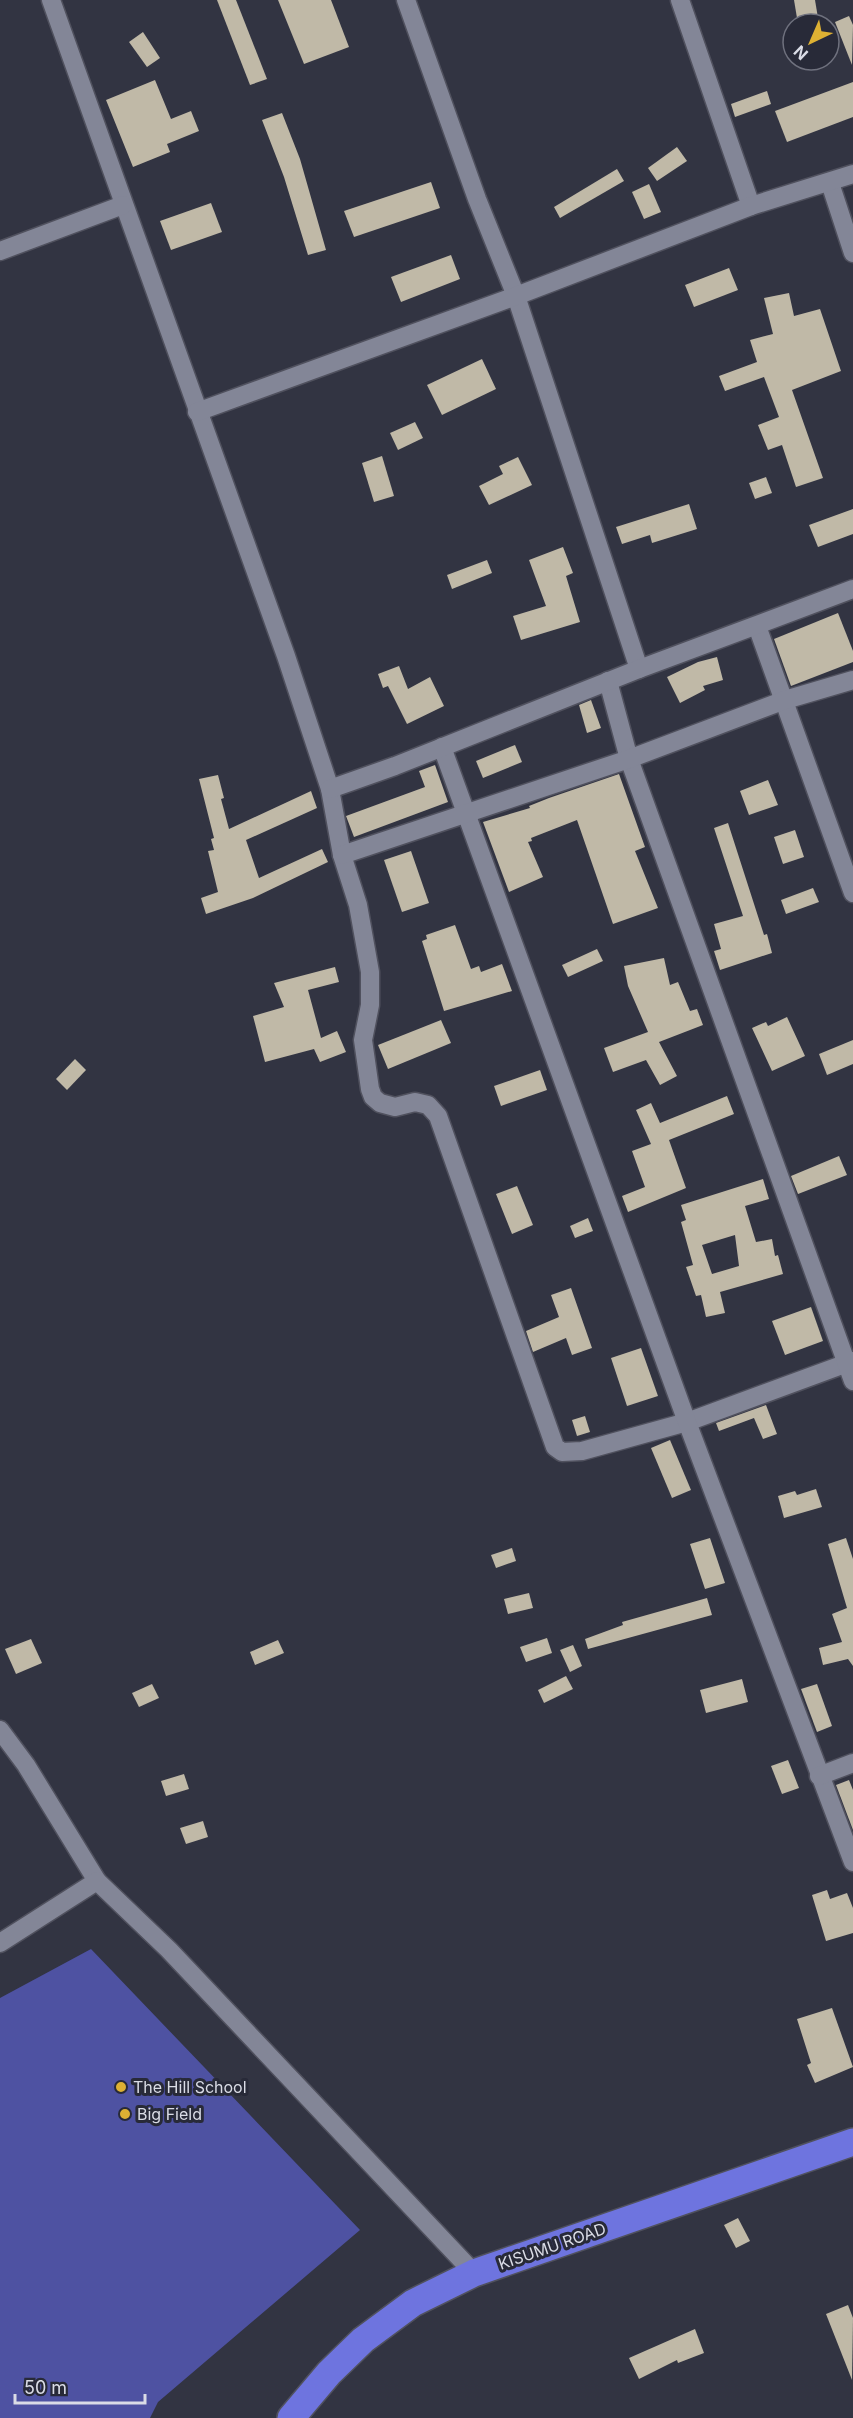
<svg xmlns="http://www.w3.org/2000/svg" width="853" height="2418" viewBox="0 0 853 2418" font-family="Inter,sans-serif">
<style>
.green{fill:#4e52a2}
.building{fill:#c0b9a7;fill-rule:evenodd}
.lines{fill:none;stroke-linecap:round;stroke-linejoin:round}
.minor-casing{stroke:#50515e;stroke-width:21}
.highway-casing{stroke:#50515e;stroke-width:30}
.minor{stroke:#838697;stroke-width:18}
.highway{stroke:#6e74df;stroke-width:27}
.poi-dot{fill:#deb133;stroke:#282a38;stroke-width:2}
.labels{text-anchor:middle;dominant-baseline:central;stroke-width:6;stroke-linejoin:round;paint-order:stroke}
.poi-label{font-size:16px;fill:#dadce6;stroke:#282a38;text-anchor:start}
.street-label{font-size:16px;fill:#dadce6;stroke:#282a38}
</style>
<rect width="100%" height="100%" fill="#323442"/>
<path class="green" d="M 91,1949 L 360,2230 L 158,2402 L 150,2418 L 0,2418 L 0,1998 Z"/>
<g class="building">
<path d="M 217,0 L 236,0 L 267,79 L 250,85 Z"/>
<path d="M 278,0 L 331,0 L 349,47 L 304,64 Z"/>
<path d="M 794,0 L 815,0 L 819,24 L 798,24 Z"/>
<path d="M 849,16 L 853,25 L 852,65 L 835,22 Z"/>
<path d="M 143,32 L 160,58 L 147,67 L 129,42 Z"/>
<path d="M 155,80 L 171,119 L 191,111 L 199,131 L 167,144 L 170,152 L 133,167 L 106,100 Z"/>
<path d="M 853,82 L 853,117 L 787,142 L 775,111 Z"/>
<path d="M 767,91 L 771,104 L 735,117 L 731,104 Z"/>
<path d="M 282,113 L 300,159 L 326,250 L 308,255 L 284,177 L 262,120 Z"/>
<path d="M 677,147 L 687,161 L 657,181 L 648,168 Z"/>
<path d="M 617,169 L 624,181 L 560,218 L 554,207 Z"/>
<path d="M 431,182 L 440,208 L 354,237 L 344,211 Z"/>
<path d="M 649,184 L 661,212 L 644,219 L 632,192 Z"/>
<path d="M 211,203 L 222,232 L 171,250 L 160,221 Z"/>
<path d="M 451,255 L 460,279 L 401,302 L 391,277 Z"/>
<path d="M 729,268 L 738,290 L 694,307 L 685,285 Z"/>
<path d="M 789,293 L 794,316 L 820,309 L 841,371 L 792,390 L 823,478 L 796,487 L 782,445 L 768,450 L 758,425 L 779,417 L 764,377 L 725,391 L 719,376 L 757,362 L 750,340 L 773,334 L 764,298 Z"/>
<path d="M 482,359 L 496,389 L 442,415 L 427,385 Z"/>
<path d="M 415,422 L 423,438 L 398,450 L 390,433 Z"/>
<path d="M 382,456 L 394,496 L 374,502 L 362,463 Z"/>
<path d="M 518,457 L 532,485 L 489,505 L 479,486 L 503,474 L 499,466 Z"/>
<path d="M 766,477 L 772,493 L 755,499 L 749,483 Z"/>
<path d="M 689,504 L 697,529 L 652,543 L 650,535 L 622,544 L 616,527 Z"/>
<path d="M 853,509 L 853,534 L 818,547 L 809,525 Z"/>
<path d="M 563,547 L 573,573 L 566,576 L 580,622 L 521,640 L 513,616 L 546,606 L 529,560 Z"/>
<path d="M 487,560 L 492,573 L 452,589 L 447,575 Z"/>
<path d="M 838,613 L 853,651 L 853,662 L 791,686 L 774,639 Z"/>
<path d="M 717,657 L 723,680 L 703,686 L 705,690 L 680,703 L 667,677 L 698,662 Z"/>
<path d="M 399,666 L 408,689 L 430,677 L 444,706 L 407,724 L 388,686 L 383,688 L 378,674 Z"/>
<path d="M 591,700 L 601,728 L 587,733 L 579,705 Z"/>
<path d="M 515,745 L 522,762 L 483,778 L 476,761 Z"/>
<path d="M 435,765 L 448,802 L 354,837 L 346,816 L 425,787 L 419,771 Z"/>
<path d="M 619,774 L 645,847 L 635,851 L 658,908 L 613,924 L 577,820 L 531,838 L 532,841 L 528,842 L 543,877 L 509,892 L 483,822 L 530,808 L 529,806 L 549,798 Z"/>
<path d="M 218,775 L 224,798 L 221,799 L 229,829 L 311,791 L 317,808 L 246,840 L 259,878 L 322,849 L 328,862 L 253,898 L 206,914 L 201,898 L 218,892 L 208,851 L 214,850 L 211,839 L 214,838 L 199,779 Z"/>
<path d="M 768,780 L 778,805 L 749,815 L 740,791 Z"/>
<path d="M 728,823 L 764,935 L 767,934 L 772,953 L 720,970 L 714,951 L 721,949 L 714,924 L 743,916 L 714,828 Z"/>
<path d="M 795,830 L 804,857 L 783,864 L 774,837 Z"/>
<path d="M 411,851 L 429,903 L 402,912 L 384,860 Z"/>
<path d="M 813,888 L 819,902 L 786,914 L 781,900 Z"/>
<path d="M 455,925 L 471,969 L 479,966 L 481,972 L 502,964 L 512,991 L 444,1011 L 422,941 L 427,939 L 426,935 Z"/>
<path d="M 597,949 L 603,961 L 568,977 L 562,965 Z"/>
<path d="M 664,958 L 670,985 L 678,982 L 690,1011 L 697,1009 L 703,1025 L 659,1042 L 677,1076 L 660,1085 L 646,1060 L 613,1072 L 604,1048 L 648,1032 L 628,986 L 624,966 Z"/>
<path d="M 335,967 L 339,982 L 308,990 L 321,1038 L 337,1031 L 346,1052 L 320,1062 L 314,1049 L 265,1062 L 253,1016 L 284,1007 L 274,983 Z"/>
<path d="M 787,1017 L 805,1056 L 772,1071 L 752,1028 L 766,1022 L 768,1026 Z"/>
<path d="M 441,1020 L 451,1043 L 388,1069 L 378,1045 Z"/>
<path d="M 853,1040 L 853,1064 L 827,1075 L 819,1054 Z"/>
<path d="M 75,1059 L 86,1070 L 67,1090 L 56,1079 Z"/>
<path d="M 540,1070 L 547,1090 L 501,1106 L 494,1086 Z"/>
<path d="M 727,1096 L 734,1114 L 669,1140 L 686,1188 L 628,1212 L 622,1196 L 645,1187 L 632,1151 L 651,1144 L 636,1110 L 651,1103 L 660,1123 Z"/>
<path d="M 839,1156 L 847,1175 L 798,1194 L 791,1176 Z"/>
<path d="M 763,1179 L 769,1199 L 745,1206 L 756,1242 L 772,1239 L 775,1256 L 778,1255 L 783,1274 L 720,1292 L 725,1313 L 706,1317 L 701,1295 L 696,1296 L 686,1267 L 693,1265 L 681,1222 L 686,1220 L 681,1205 ZM 735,1235 L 739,1266 L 712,1274 L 702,1245 Z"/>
<path d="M 517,1186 L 533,1225 L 512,1234 L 496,1194 Z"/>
<path d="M 588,1218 L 593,1231 L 575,1238 L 570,1226 Z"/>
<path d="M 571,1288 L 592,1348 L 572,1355 L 566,1338 L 533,1352 L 526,1331 L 559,1317 L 551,1295 Z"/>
<path d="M 811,1307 L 823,1341 L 785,1355 L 772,1321 Z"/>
<path d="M 641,1348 L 658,1396 L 627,1406 L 611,1358 Z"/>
<path d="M 766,1405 L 777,1434 L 763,1439 L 754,1418 L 719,1431 L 716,1423 Z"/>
<path d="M 585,1416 L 590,1432 L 577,1436 L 572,1420 Z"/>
<path d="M 670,1440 L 691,1490 L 672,1498 L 651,1448 Z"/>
<path d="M 816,1489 L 822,1507 L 784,1518 L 778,1496 L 795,1491 L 797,1495 Z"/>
<path d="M 710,1538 L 725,1583 L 705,1589 L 690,1544 Z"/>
<path d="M 846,1538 L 853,1559 L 853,1666 L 848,1659 L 823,1665 L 819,1648 L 842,1642 L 832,1614 L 847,1608 L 828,1544 Z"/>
<path d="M 512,1548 L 516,1561 L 496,1568 L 491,1555 Z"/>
<path d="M 529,1593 L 533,1608 L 508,1614 L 504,1599 Z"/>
<path d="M 707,1598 L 712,1615 L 588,1649 L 585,1639 L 623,1625 L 622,1622 Z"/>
<path d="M 547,1638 L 552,1653 L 526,1662 L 520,1647 Z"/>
<path d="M 31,1639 L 42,1663 L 16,1674 L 5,1649 Z"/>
<path d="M 278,1640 L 284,1653 L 255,1665 L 250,1652 Z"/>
<path d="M 573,1645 L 582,1666 L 570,1672 L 560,1650 Z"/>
<path d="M 566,1676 L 573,1689 L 544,1703 L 538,1690 Z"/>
<path d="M 742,1679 L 748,1702 L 706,1713 L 700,1690 Z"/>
<path d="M 152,1684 L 159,1698 L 139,1707 L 132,1693 Z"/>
<path d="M 817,1684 L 832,1726 L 817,1732 L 801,1689 Z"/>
<path d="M 788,1760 L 799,1788 L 782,1794 L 771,1766 Z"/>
<path d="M 184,1774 L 189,1789 L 166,1796 L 161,1781 Z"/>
<path d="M 849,1780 L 853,1790 L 853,1830 L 836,1785 Z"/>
<path d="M 203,1821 L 208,1837 L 186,1844 L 180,1828 Z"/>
<path d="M 827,1890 L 830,1899 L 847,1893 L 853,1908 L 853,1933 L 826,1941 L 812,1895 Z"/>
<path d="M 832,2008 L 853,2067 L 815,2083 L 807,2065 L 811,2063 L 797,2019 Z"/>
<path d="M 738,2218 L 750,2241 L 736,2248 L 724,2225 Z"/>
<path d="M 848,2305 L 853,2318 L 852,2380 L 826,2314 Z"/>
<path d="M 695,2329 L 704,2353 L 678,2363 L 677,2360 L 639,2379 L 629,2358 Z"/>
</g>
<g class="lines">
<g class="minor-casing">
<g id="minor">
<path d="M 51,0 L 286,656 L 330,789 L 342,855 L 358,905 L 370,972 L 370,1005 L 363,1040 L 370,1089 L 373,1097 L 380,1103 L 395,1107 L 415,1102 L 428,1105 L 438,1116 L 555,1447 L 562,1452 L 582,1451 L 687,1422 L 853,1361"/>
<path d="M 406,0 L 477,199 L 516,296 L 639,669"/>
<path d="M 680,0 L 751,206"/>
<path d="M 830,183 L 853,253"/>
<path d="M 0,251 L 123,205"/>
<path d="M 197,412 L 516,296 L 751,206 L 853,174"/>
<path d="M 757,626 L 853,893"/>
<path d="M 608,681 L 629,759 L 853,1381"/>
<path d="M 442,747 L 687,1422 L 853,1862"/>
<path d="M 330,789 L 395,766 L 639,669 L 853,589"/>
<path d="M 342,855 L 629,759 L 785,700 L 853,680"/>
<path d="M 0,1730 L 26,1765 L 97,1881"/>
<path d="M 819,1776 L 853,1763"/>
<path d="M 0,1943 L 97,1881 L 169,1950 L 474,2273"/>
</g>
</g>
<g class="highway-casing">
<path id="highway" d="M 291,2418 L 329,2373 L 363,2340 L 413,2303 L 474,2273 L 853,2142"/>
</g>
<use href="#minor" class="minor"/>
<use href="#highway" class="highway"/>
</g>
<g class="poi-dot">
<circle cx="121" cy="2087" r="6"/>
<circle cx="125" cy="2114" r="6"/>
</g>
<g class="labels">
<g class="poi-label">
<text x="133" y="2087">The Hill School</text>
<text x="137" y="2114">Big Field</text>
</g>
<g class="street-label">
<text transform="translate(552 2246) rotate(-19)">KISUMU ROAD</text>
</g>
</g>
<g transform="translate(811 42) rotate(224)"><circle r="28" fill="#282a38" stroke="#6f717e" stroke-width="1.5"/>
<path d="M0-4.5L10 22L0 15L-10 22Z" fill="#deb133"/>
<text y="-9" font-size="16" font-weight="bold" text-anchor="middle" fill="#dadce6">N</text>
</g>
<path d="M15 2394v9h130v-9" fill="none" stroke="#dadce6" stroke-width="3"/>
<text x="24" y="2394" font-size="18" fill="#dadce6" stroke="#282a38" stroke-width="4.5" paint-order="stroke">50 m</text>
</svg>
